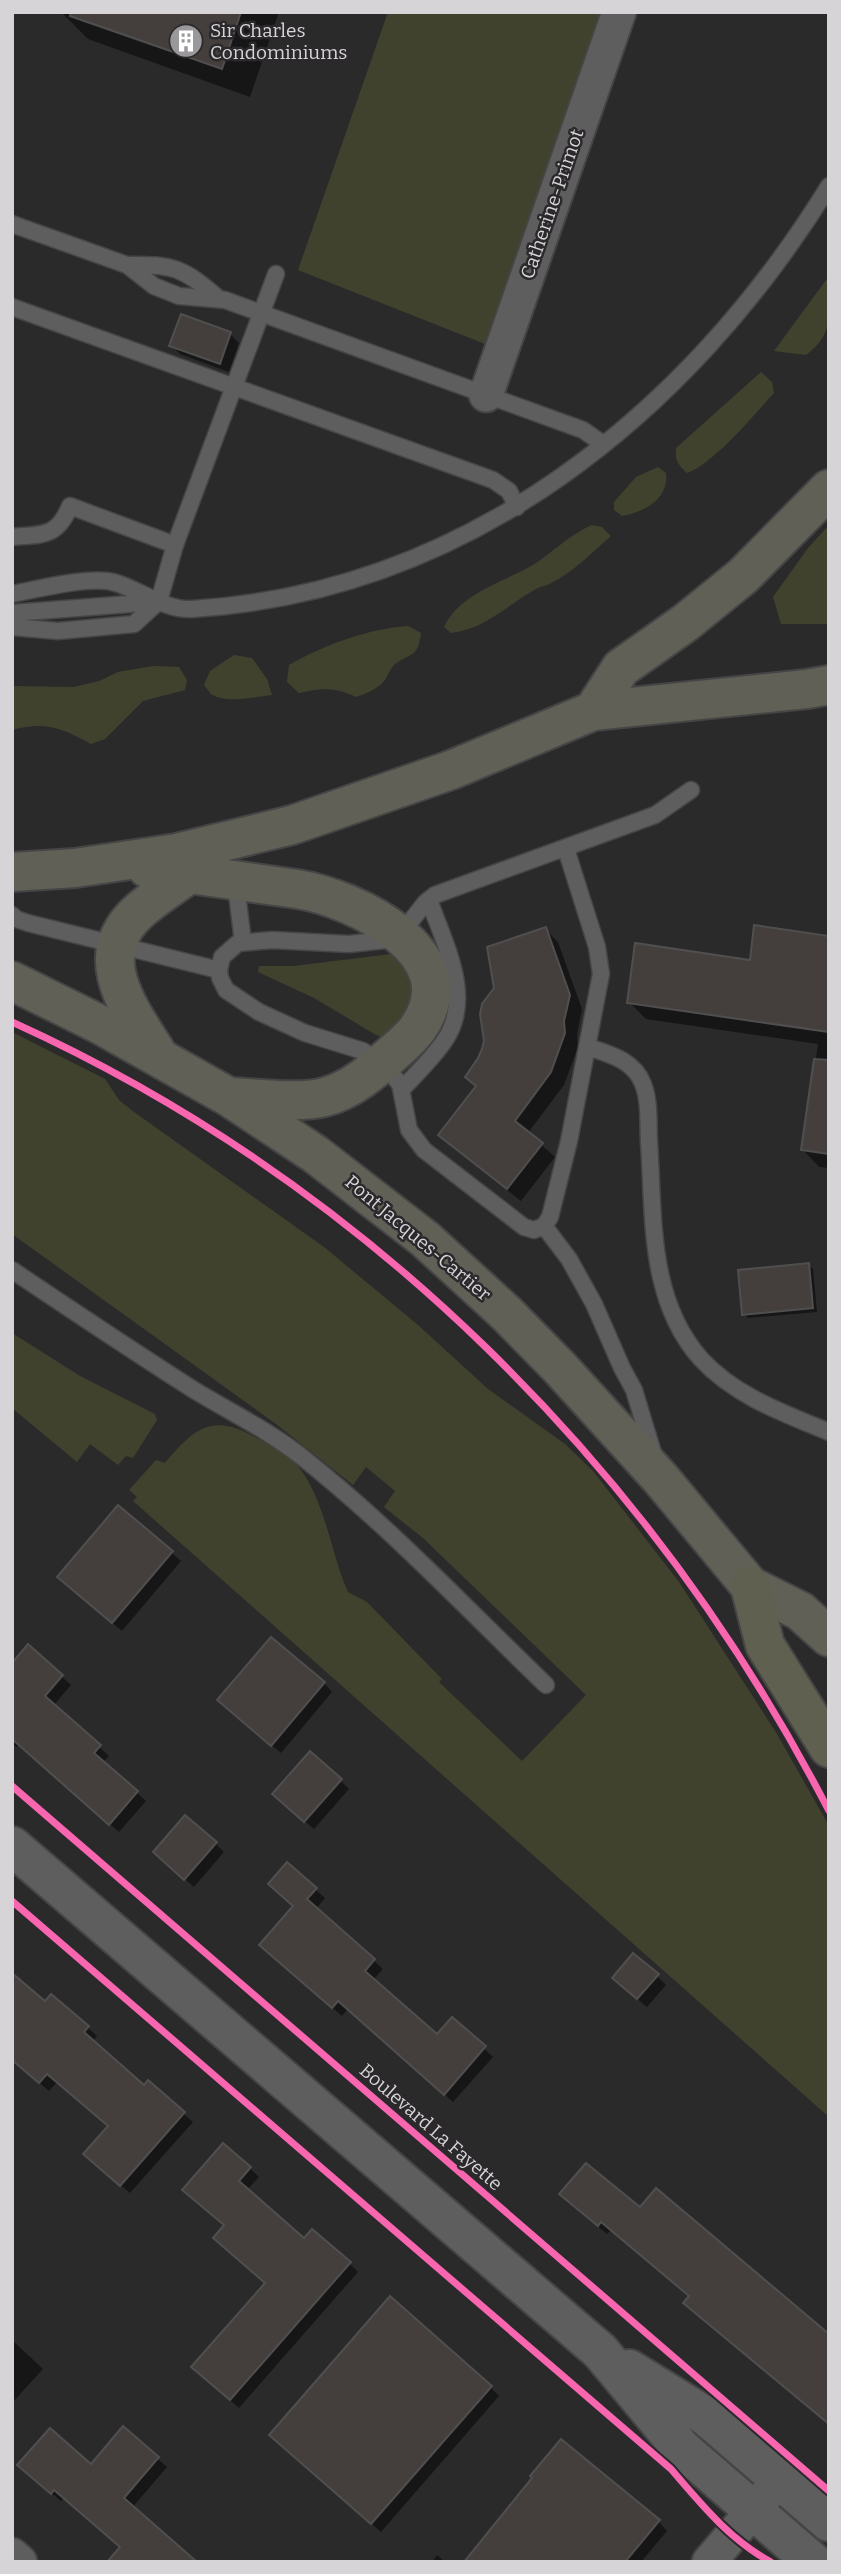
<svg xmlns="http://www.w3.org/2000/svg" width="841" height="2574" viewBox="0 0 841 2574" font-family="Bitter,serif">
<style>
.green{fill:#41422d}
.shadow{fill:#0007}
.building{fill:#443f3c;stroke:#504f4f;stroke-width:2}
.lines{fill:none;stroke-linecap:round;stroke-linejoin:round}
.lane-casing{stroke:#464546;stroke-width:19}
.street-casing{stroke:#464546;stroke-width:37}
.secondary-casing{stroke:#464546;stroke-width:42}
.primary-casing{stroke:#464546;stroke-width:42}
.highway-casing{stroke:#464546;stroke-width:42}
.lane{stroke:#5f5e5f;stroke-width:16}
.street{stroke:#5f5e5f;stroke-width:33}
.secondary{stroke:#5f5e5f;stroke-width:38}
.primary{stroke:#606056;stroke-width:38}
.highway{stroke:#606050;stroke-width:38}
.cycleway-casing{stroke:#2c292c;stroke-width:11}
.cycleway{stroke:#f766af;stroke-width:7}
.labels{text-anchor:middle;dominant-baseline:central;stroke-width:5;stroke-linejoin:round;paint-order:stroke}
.poi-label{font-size:19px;fill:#d6d4d6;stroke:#2c292c;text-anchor:start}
.street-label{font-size:19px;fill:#d6d4d6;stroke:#2c292c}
</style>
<rect width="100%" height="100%" fill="#2b2a2b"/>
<g class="green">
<path d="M 388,12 L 606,12 L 490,346 L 298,270 Z"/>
<path d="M 829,276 C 829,310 836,333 806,355 L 774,351 Z"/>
<path d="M 761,372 L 772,382 L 774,393 C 754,415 713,464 687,473 C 678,465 675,461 676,448 Z"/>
<path d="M 658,467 L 666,473 C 669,499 644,512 622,516 L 614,510 L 614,502 L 636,477 Z"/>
<path d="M 592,525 L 602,527 L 611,536 C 592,552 574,572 551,583 C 547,586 541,586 536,589 C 507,605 486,629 451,633 L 444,627 C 460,593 502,583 533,565 C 553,552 569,535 592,525 Z"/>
<path d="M 829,525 L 829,624 L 781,624 L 773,597 L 808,548 Z"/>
<path d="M 408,626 L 421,633 C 418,659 410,652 394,665 C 390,669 388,675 385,680 C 377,689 368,693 356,697 C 335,687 321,688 299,693 L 287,682 L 289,665 C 324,645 367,629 408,626 Z"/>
<path d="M 234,655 L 252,658 L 267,679 L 272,695 C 255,697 226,704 211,694 C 211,694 204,685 204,685 L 210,671 Z"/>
<path d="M 153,666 L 179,667 L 187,680 L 185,690 L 143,701 L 105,739 L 91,744 C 62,728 45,721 12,730 L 12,686 L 74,687 L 99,681 L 118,672 Z"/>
<path d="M 391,954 C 409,967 419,992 409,1013 C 404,1022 392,1031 386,1038 L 376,1035 L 314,998 L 258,972 L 259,966 L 294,966 Z"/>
<path d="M 12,1032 L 105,1079 L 119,1100 L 134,1112 L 324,1247 L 418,1325 L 488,1389 L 565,1444 L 593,1471 L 679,1582 L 777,1734 L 829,1826 L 829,2117 L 133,1501 L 137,1497 L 129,1490 L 156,1460 L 165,1463 C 189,1435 207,1414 245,1432 C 260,1440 279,1448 291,1459 C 324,1489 330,1553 348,1592 L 367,1602 L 442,1679 L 439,1682 L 522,1761 L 586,1695 L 423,1538 L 384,1507 L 395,1491 L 366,1467 L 353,1485 L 276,1424 L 12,1234 Z"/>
<path d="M 12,1333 L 80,1376 L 155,1414 L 157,1420 L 133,1458 L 126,1456 L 118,1465 L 90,1444 L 77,1462 L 12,1408 Z"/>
</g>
<g class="shadow">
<path d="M 61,12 L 279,12 L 250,97 L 88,39 Z"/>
<path d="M 230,334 L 239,343 L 229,372 L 180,354 L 171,345 Z"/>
<path d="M 545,929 L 558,942 L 582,1009 L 577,1035 L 578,1047 L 564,1085 L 528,1133 L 555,1157 L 521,1201 L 453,1148 L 440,1135 L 478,1087 L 480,1059 Z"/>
<path d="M 829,938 L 829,1168 L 819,1167 L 803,1150 L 818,1044 L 646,1019 L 629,1002 Z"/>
<path d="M 808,1265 L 813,1269 L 817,1312 L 748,1318 L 744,1314 Z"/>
<path d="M 118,1507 L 181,1561 L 122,1631 L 68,1586 Z"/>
<path d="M 29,1647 L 71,1685 L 53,1706 L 109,1756 L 103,1762 L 146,1801 L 119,1832 L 19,1744 L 17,1747 L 12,1744 L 12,1665 Z"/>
<path d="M 324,1683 L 332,1692 L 281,1753 L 228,1709 Z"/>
<path d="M 340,1780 L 349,1789 L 314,1829 L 284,1803 Z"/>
<path d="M 216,1844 L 224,1852 L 194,1887 L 164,1861 Z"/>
<path d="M 287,1865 L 325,1898 L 316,1909 L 383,1969 L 373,1980 L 437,2037 L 453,2020 L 493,2057 L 453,2102 L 348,2009 L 342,2016 L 270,1954 L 295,1907 Z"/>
<path d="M 657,1976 L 666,1985 L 647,2007 L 623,1987 Z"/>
<path d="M 52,1996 L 97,2036 L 92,2042 L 144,2087 L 148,2083 L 193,2122 L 130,2193 L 95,2163 L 109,2127 L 57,2082 L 49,2091 L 12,2059 Z"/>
<path d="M 250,2168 L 259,2177 L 247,2190 L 304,2241 L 349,2263 L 358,2272 L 239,2408 L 202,2376 L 266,2284 L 226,2226 L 193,2198 Z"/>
<path d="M 570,2203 L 640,2210 L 691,2297 L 611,2230 L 607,2234 Z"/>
<path d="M 12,2340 L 43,2369 L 12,2403 Z"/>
<path d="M 490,2387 L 499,2396 L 381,2532 L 280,2444 Z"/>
<path d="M 123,2429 L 167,2467 L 132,2508 L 121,2548 L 64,2498 L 61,2501 L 29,2474 L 91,2466 Z"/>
<path d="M 659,2522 L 667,2531 L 641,2562 L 466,2562 Z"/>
<path d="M 437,2555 L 445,2562 L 432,2562 Z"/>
</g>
<g class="building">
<path d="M 71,12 L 241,12 L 222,69 L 70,16 Z"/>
<path d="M 181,314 L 231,332 L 220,364 L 169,346 Z"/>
<path d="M 754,925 L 829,936 L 829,1032 L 627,1003 L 635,943 L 750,960 Z"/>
<path d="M 546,927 L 570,995 L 564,1021 L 565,1033 L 551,1072 L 515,1121 L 543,1143 L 507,1189 L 438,1135 L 476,1086 L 465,1077 L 478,1058 L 482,1049 L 484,1041 L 480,1014 L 482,1004 L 494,988 L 487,947 Z"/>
<path d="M 814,1059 L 829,1060 L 829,1154 L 801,1150 Z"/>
<path d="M 809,1263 L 813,1308 L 742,1315 L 738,1270 Z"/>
<path d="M 118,1505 L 173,1551 L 112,1623 L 57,1577 Z"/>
<path d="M 271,1637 L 325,1682 L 271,1746 L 217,1700 Z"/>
<path d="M 28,1644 L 63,1675 L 45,1696 L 101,1745 L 94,1753 L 138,1791 L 109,1825 L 12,1739 L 12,1663 Z"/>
<path d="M 310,1751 L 342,1779 L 304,1822 L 272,1794 Z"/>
<path d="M 185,1815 L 217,1842 L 184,1880 L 153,1852 Z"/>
<path d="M 287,1862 L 317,1888 L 307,1899 L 375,1959 L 365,1971 L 437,2034 L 452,2017 L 486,2046 L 444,2095 L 338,2001 L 332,2008 L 259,1945 L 293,1906 L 268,1884 Z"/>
<path d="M 633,1953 L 659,1974 L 637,1999 L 612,1978 Z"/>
<path d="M 12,1973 L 45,2001 L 51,1994 L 89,2026 L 84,2032 L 144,2085 L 148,2080 L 185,2112 L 120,2186 L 83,2154 L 108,2126 L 47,2074 L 39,2083 L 12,2060 Z"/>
<path d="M 223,2143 L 251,2167 L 239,2181 L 304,2238 L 312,2229 L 351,2262 L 230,2400 L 191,2367 L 265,2283 L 213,2238 L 224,2225 L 182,2190 Z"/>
<path d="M 586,2163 L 640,2207 L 656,2188 L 829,2334 L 829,2424 L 683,2303 L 689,2296 L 601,2222 L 598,2226 L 559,2194 Z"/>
<path d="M 390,2296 L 492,2386 L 371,2524 L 269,2435 Z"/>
<path d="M 123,2426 L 159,2457 L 124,2498 L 197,2562 L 107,2562 L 120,2547 L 54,2490 L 51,2494 L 17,2465 L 50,2428 L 91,2464 Z"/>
<path d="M 561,2439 L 660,2520 L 625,2562 L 464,2562 L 532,2478 L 530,2476 Z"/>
</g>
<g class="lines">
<g class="lane-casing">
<g id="lane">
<path d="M 12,224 L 127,265 L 154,286 L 179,296 L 225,300 L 583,430 L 603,444"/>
<path d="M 127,265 C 174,264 183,268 218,298"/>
<path d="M 12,307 L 493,480 L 509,491 L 517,507"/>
<path d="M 12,537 C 42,534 57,538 70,506 L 175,545"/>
<path d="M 12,594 C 38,589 82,578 107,581 C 133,584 163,611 192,609 C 468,592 688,414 829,186"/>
<path d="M 12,613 L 156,602"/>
<path d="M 12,627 L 58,631 L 134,624 L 159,601 L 175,545 L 276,274"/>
<path d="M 566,849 L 597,947 L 601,974 L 569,1141 L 550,1217 L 544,1226 L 534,1230 L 524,1227 L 424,1150 L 409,1130 L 400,1084 L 382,1063 L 363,1051 L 305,1033 L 259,1012 L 226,990 L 220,978 L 219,970 L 222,957 L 238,943 L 272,940 L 349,944 L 386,940 L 400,935 L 425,903 L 435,895 L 655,815 L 691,790"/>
<path d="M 235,878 L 243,942"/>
<path d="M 12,915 L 16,919 L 28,923 L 219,970"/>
<path d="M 588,1047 C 609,1054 634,1060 643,1084 C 650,1101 648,1124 649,1142 C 654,1216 648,1300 701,1359 C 735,1396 783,1413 829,1432"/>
<path d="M 402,1089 C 416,1074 433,1058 445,1040 C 474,997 444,943 429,900"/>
<path d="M 544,1226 L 569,1259 L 594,1304 L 622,1368 L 634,1390 L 654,1456"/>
<path d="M 12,1270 C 73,1311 133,1351 194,1390 C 230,1412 268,1430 302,1457 C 389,1526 466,1608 546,1685"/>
</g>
</g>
<g class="street-casing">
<g id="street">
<path d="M 486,395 L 619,12"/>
<path d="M 12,2555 L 20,2562"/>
<path d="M 709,2562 L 780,2479"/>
</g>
</g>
<g class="secondary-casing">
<g id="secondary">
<path d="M 12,1846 L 600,2351 L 680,2447 L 813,2562"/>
<path d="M 629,2369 L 707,2417 L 829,2522"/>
</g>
</g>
<g class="primary-casing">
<g id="primary">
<path d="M 593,711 L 621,668 L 685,623 L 743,576 L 829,489"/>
<path d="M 147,868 L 297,889 C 354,898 470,953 418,1028 C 411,1038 401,1046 392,1054 C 372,1072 351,1090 325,1097 C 298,1104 258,1098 230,1097"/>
<path d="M 12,872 L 75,868 L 177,853 L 292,825 L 451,770 L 593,711 L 807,689 L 829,685"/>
<path d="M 12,981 L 99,1024 L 229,1097 L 315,1154 L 425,1239 L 506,1313 L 560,1368 L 661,1479 L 750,1586 L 800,1611 L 829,1637"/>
<path d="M 158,1055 C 131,1011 88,958 138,912 C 157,895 179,882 199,867"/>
</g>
</g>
<g class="highway-casing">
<path id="highway" d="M 750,1586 L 765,1645 L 829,1748"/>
</g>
<use href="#lane" class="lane"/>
<use href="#street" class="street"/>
<use href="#secondary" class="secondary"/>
<use href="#primary" class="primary"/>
<use href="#highway" class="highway"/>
<g class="cycleway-casing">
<g id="cycleway">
<path d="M 12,1022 C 365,1182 652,1468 829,1811"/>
<path d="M 12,1786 L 829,2491"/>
<path d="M 12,1901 L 671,2469 C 700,2503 731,2541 771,2562"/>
</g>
</g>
<use href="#cycleway" class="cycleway"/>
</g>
<defs>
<g id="building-disc" transform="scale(1.75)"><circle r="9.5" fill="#9a989a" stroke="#2c292c"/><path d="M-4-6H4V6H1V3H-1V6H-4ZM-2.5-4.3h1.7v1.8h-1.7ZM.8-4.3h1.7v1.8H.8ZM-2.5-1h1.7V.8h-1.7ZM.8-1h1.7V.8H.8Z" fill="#fff"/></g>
</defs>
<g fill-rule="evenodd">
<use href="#building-disc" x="186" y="41"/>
</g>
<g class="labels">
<g class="poi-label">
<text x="210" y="30">Sir Charles<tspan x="210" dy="22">Condominiums</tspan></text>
</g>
<g class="street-label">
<text transform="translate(552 204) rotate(-71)">Catherine-Primot</text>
<text transform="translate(418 1238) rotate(40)">Pont Jacques-Cartier</text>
<text transform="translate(431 2127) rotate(41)">Boulevard La Fayette</text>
</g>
</g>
<rect width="841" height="2574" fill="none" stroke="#d6d4d6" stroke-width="28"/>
</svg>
